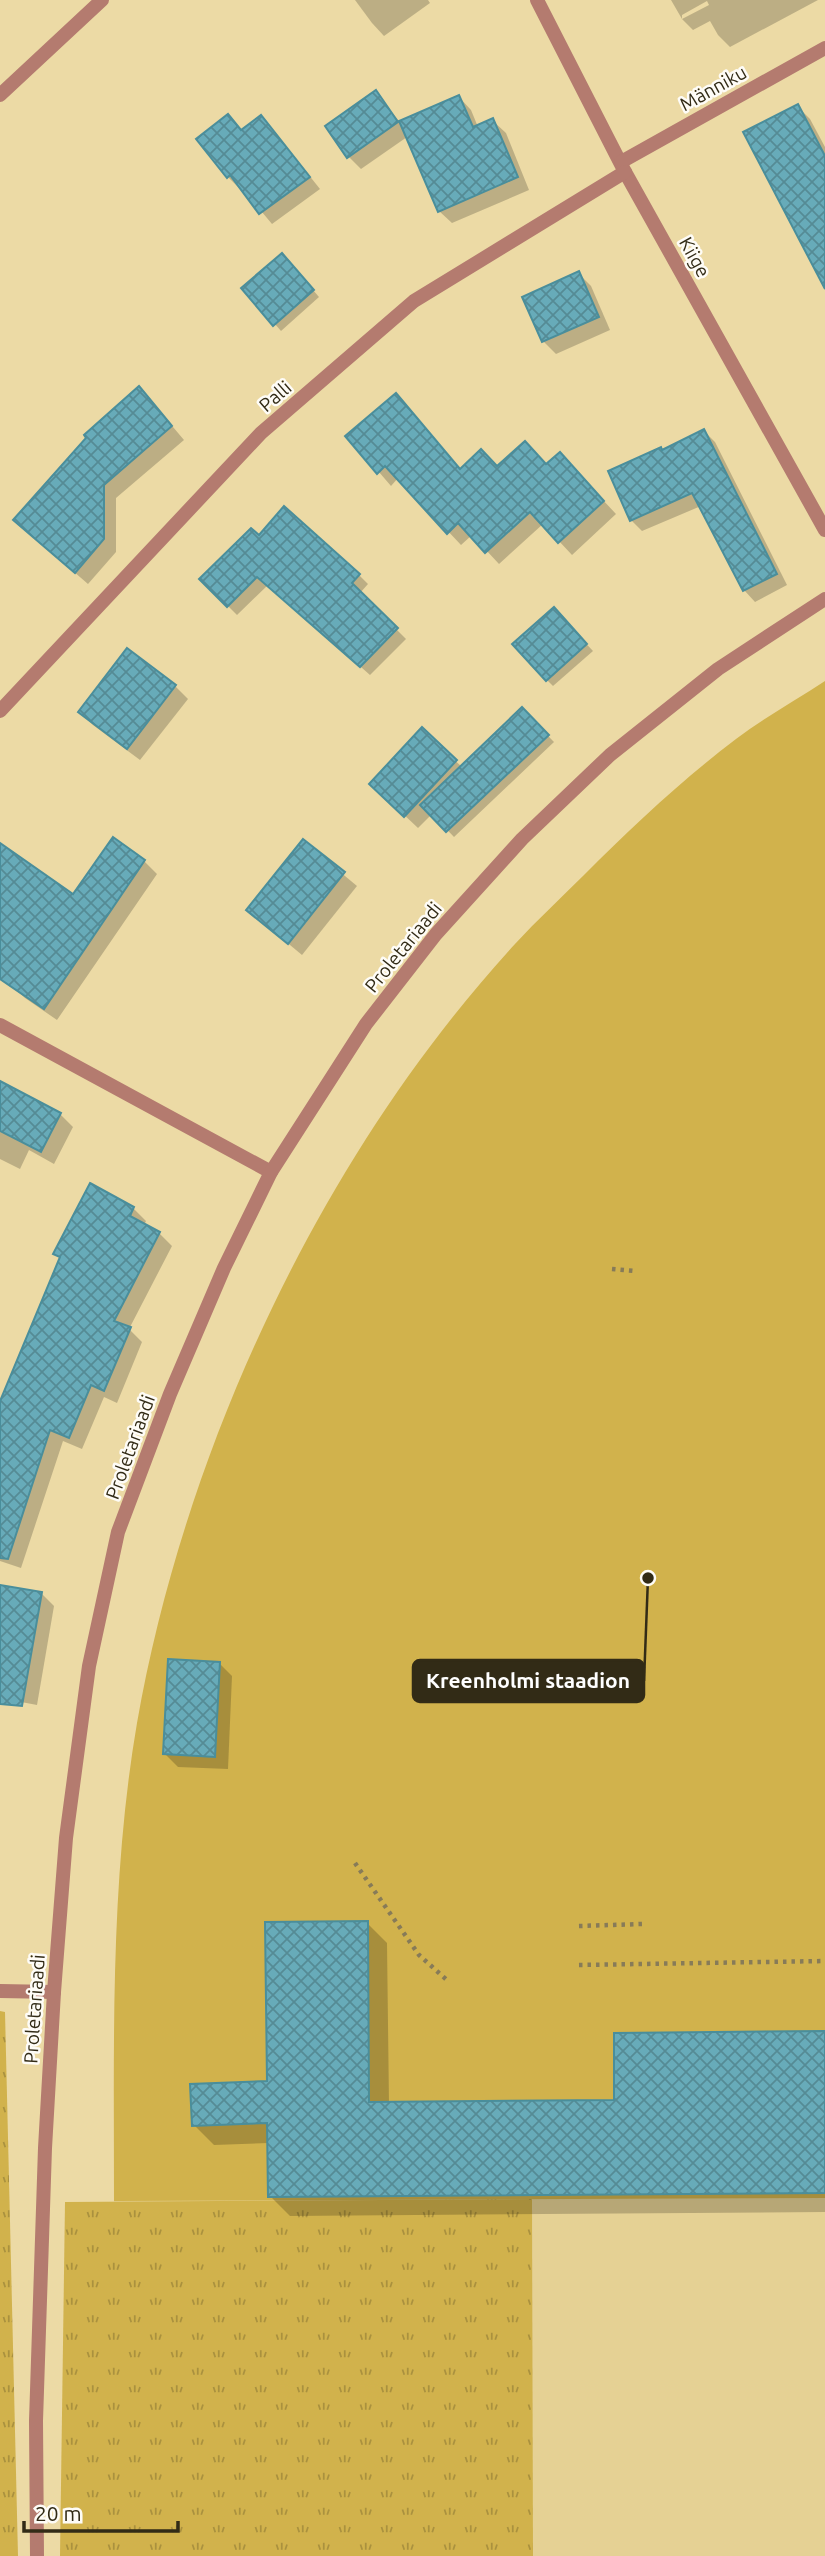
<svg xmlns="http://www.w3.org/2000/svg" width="825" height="2556" viewBox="0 0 825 2556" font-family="Ubuntu,sans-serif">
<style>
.built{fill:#e5d194}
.grass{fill:url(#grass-tufts)}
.garden{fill:#d1b24c}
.shadow{fill:#0003}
.building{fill:url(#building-cross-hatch);stroke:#4a8e9b;stroke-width:2}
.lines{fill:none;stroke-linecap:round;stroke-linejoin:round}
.path{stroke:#877b58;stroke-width:4.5;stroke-dasharray:3.5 5;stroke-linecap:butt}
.minor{stroke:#b47b6f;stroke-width:14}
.labels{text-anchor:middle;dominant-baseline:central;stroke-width:5;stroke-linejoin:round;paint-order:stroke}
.street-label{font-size:19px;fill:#322b16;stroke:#fefcf7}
.leader{fill:none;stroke:#322b16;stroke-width:2.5}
.callout-dot{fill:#322b16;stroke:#fefcf7;stroke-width:2.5}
.callout{fill:#322b16;stroke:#322b16;stroke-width:2.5}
.callout-label{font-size:21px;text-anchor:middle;font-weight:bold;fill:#fff}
</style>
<defs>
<pattern id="grass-tufts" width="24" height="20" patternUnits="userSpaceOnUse" patternTransform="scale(1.75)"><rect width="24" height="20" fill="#d1b24c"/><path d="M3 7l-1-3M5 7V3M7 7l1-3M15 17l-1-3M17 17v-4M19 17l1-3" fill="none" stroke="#aa913e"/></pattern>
<pattern id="building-cross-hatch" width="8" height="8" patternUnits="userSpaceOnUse" patternTransform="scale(1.75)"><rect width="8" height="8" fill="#67abb9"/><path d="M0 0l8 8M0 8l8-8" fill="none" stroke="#558b95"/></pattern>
</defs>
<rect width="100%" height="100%" fill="#ecdaa5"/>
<path class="built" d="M 825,2198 L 825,2556 L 107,2556 L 114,2201 Z"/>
<g class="grass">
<path d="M 0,2011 L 5,2012 L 18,2556 L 0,2556 Z"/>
<path d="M 532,2199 L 533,2556 L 60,2556 L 65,2202 Z"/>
</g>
<path class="garden" d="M 825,681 L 825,2198 L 114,2201 C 114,2042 110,1880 137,1723 C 186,1444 323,1153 515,944 C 537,920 561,898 584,875 C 632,827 682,780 736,739 C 764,718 796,700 825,681 Z"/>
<g class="shadow">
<path d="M 355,0 L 428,0 L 430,3 L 384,36 L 372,23 Z"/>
<path d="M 671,0 L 818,0 L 730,47 L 718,35 L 710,21 L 693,30 L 682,19 L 709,5 L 707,1 L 682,15 L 682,19 Z"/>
<path d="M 375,93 L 400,122 L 459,97 L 471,110 L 478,127 L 493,121 L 506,133 L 529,190 L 452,223 L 439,211 L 407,137 L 361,169 L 349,157 Z"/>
<path d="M 797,106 L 810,119 L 825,147 L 825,282 Z"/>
<path d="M 272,129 L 320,189 L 272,224 L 241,187 L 239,188 L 228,177 L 242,132 Z"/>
<path d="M 288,261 L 319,297 L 281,331 L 275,324 Z"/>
<path d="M 578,273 L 591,286 L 610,330 L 556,354 L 543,341 Z"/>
<path d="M 151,401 L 184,440 L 116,498 L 116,552 L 88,584 L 28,532 Z"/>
<path d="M 704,431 L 715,442 L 787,585 L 755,602 L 744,590 L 701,506 L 642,531 L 631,520 L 663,452 Z"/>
<path d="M 348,436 L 461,471 L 547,466 L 572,467 L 616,514 L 572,555 L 543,524 L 499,564 L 472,535 L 461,545 L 398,478 L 391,486 Z"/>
<path d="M 259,538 L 359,575 L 368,584 L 360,593 L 406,639 L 370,675 L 268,585 L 237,615 L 201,579 Z"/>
<path d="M 560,616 L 593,651 L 553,686 L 547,680 Z"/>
<path d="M 175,686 L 188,699 L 140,760 L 93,725 L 80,712 Z"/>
<path d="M 522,709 L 554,742 L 454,837 L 432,814 L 418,828 L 384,796 L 422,730 L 462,767 Z"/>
<path d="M 113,840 L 144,861 L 157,874 L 57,1020 L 25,998 L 12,986 L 0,951 L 0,845 L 74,897 Z"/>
<path d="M 303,841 L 357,886 L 302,955 L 248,910 Z"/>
<path d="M 0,1083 L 60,1114 L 73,1127 L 54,1164 L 29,1150 L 20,1169 L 0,1159 Z"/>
<path d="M 133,1208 L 146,1221 L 144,1225 L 159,1233 L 172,1246 L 129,1329 L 142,1342 L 117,1403 L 104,1397 L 82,1449 L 63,1441 L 21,1568 L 0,1561 L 0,1406 L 61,1259 L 55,1253 Z"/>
<path d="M 0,1586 L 41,1593 L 54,1606 L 37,1705 L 0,1698 Z"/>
<path d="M 219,1663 L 232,1676 L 228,1769 L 178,1767 L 165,1754 Z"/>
<path d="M 367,1923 L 387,1943 L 389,2104 L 616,2102 L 825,2033 L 825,2212 L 290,2216 L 270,2196 L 269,2143 L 214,2145 L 194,2125 L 268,2083 Z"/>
</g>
<g class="building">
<path d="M 376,90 L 398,122 L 347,158 L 325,126 Z"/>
<path d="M 459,95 L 473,127 L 493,118 L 518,177 L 438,212 L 399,121 Z"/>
<path d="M 798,104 L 825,156 L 825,289 L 743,132 Z"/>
<path d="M 228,114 L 241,130 L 261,115 L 310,177 L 259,214 L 230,175 L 227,178 L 196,139 Z"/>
<path d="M 282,253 L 314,290 L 273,326 L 241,288 Z"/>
<path d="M 579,271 L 599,317 L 542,342 L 522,297 Z"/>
<path d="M 139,386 L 172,426 L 104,485 L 104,539 L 75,573 L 13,520 L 86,438 L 84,435 Z"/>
<path d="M 396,393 L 460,469 L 481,449 L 497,466 L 525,441 L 546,464 L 560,452 L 604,501 L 558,543 L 530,512 L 485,553 L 458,523 L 447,534 L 385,466 L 377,474 L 345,436 Z"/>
<path d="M 704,429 L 777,574 L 743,591 L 692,493 L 630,521 L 608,471 L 661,447 L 662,450 Z"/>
<path d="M 284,506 L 360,574 L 352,583 L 398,628 L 360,667 L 257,577 L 227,607 L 199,579 L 251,528 L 259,535 Z"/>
<path d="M 554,607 L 587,644 L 546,681 L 512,644 Z"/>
<path d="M 127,648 L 176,685 L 127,749 L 78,712 Z"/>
<path d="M 522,707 L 549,735 L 446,832 L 420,805 Z"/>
<path d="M 422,727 L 457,760 L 404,817 L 369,784 Z"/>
<path d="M 113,837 L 145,860 L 44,1009 L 0,979 L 0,843 L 73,894 Z"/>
<path d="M 303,839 L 345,872 L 288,944 L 246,910 Z"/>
<path d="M 0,1081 L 61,1113 L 41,1152 L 0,1131 Z"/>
<path d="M 90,1183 L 134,1207 L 130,1216 L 160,1232 L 114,1321 L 131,1327 L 104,1391 L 91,1385 L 69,1438 L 50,1430 L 8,1559 L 0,1558 L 0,1401 L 60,1257 L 53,1254 Z"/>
<path d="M 0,1585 L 42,1592 L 22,1706 L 0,1704 Z"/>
<path d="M 168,1659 L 220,1662 L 215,1757 L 163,1754 Z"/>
<path d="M 368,1921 L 369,2102 L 614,2100 L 614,2033 L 825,2031 L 825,2193 L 268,2197 L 267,2123 L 192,2126 L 190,2084 L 267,2081 L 265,1922 Z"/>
</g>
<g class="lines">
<g class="path">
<path d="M 612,1269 L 634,1271"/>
<path d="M 355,1863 L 419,1955 L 448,1981"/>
<path d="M 579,1926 L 642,1924"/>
<path d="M 579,1965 L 825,1961"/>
</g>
<g class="minor">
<path d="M 537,0 L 625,172 L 825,530"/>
<path d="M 0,95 L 102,0"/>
<path d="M 621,162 L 825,48"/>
<path d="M 0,711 L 261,433 L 414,301 L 625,172"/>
<path d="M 0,1025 L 271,1172"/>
<path d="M 0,1991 L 54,1992"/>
<path d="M 37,2556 L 36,2421 L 45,2148 L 54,1992 L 66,1838 L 89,1666 L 118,1532 L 170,1394 L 224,1268 L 271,1172 L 366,1024 L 436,934 L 522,839 L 610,755 L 718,669 L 825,599"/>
</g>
</g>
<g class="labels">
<g class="street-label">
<text transform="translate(713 88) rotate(-29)">Männiku</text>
<text transform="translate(695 257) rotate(61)">Kiige</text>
<text transform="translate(275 396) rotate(-41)">Palli</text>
<text transform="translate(403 947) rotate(-51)">Proletariaadi</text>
<text transform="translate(130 1447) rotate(-70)">Proletariaadi</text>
<text transform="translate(34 2009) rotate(-86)">Proletariaadi</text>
</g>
</g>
<path class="leader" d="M648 1578L644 1681"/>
<circle class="callout-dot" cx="648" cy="1578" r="7"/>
<rect class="callout" x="413" y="1660" width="231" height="42" rx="7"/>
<g class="callout-label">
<text x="528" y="1688">Kreenholmi staadion</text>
</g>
<path d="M24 2521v10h154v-10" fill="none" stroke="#322b16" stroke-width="3.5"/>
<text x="35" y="2521" font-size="21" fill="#322b16" stroke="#fefcf7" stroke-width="5" paint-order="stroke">20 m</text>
</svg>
